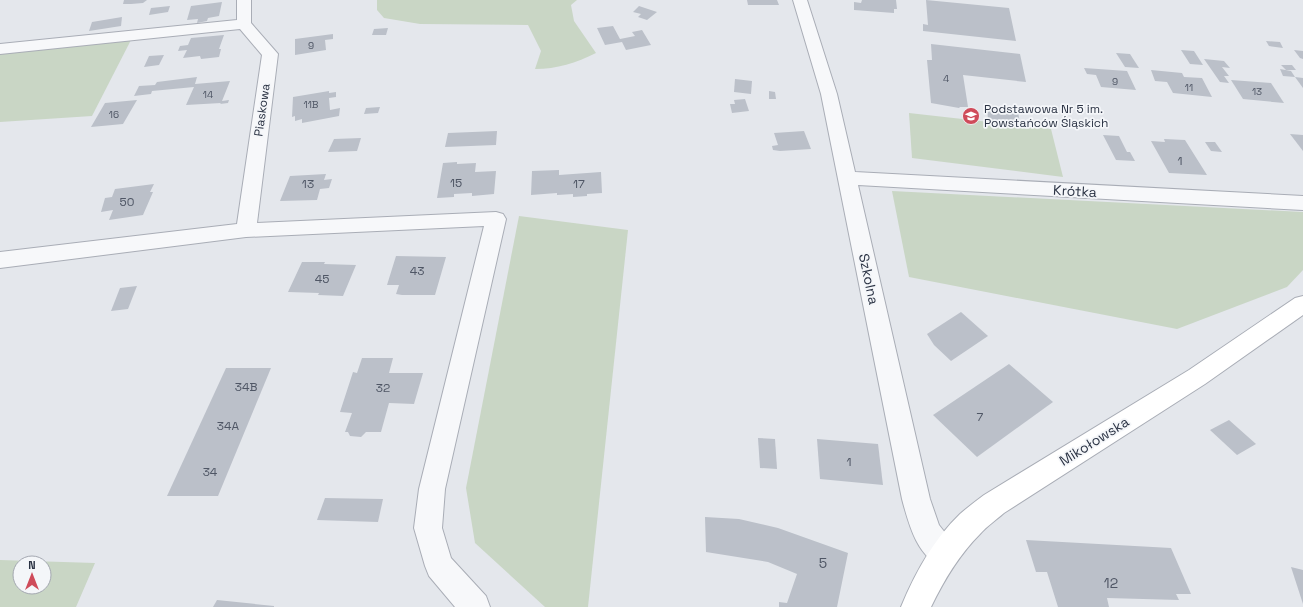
<svg xmlns="http://www.w3.org/2000/svg" width="1303" height="607" viewBox="0 0 1303 607" font-family="'Space Grotesk',sans-serif">
<style>
.green{fill:#c9d6c5;fill-rule:evenodd}
.building{fill:#bbc0c9}
.lines{fill:none;stroke-linecap:round;stroke-linejoin:round}
.street-casing{stroke:#a9adb6;stroke-width:2}
.secondary-casing{stroke:#a9adb6;stroke-width:2}
.street{fill:#f7f8fa;fill-rule:evenodd}
.secondary{fill:#fff;fill-rule:evenodd}
.labels{text-anchor:middle;dominant-baseline:central;stroke-width:3.5;stroke-linejoin:round;paint-order:stroke}
.far-number-label{font-size:10px;fill:#4f5665}
.far-poi-label{font-size:12px;fill:#2b3344;stroke:#f4f6f9;text-anchor:start}
.far-street-label{font-size:12px;fill:#2b3344;stroke:#f4f6f9}
.number-label{font-size:12px;fill:#4f5665}
.street-label{font-size:14px;fill:#2b3344;stroke:#f4f6f9}
.near-number-label{font-size:14px;fill:#4f5665}
</style>
<rect width="100%" height="100%" fill="#e4e7ec"/>
<g class="green">
<path d="M 377,0 L 577,0 L 571,5 L 574,21 L 596,53 C 576,63 557,69 535,69 L 541,51 L 528,25 L 420,24 L 384,18 L 377,10 Z"/>
<path d="M 132,38 L 92,116 L 0,122 L 0,52 Z"/>
<path d="M 909,113 L 1051,129 L 1063,177 L 912,158 Z"/>
<path d="M 892,191 L 1303,212 L 1303,270 L 1287,287 L 1177,329 L 909,277 Z"/>
<path d="M 519,216 L 628,230 L 588,607 L 545,607 L 475,543 L 466,488 Z"/>
<path d="M 0,560 L 95,563 L 76,607 L 0,607 ZM 20,563 L 44,563 L 44,587 L 20,587 Z"/>
</g>
<g class="building">
<path d="M 124,0 L 147,0 L 143,3 L 131,4 L 123,4 Z"/>
<path d="M 747,0 L 777,0 L 779,5 L 748,5 Z"/>
<path d="M 862,0 L 896,0 L 897,9 L 894,9 L 894,13 L 854,10 L 854,2 L 861,3 Z"/>
<path d="M 926,0 L 1009,8 L 1016,41 L 923,31 L 923,24 L 928,25 Z"/>
<path d="M 222,2 L 219,16 L 208,18 L 207,21 L 197,23 L 198,19 L 187,20 L 191,6 Z"/>
<path d="M 170,6 L 168,12 L 149,15 L 151,8 Z"/>
<path d="M 639,6 L 657,12 L 647,20 L 638,17 L 641,14 L 633,12 Z"/>
<path d="M 122,17 L 121,26 L 89,31 L 92,22 Z"/>
<path d="M 613,26 L 620,39 L 635,36 L 632,32 L 642,30 L 651,45 L 626,50 L 622,42 L 605,45 L 597,28 Z"/>
<path d="M 388,28 L 386,35 L 372,35 L 374,29 Z"/>
<path d="M 333,34 L 333,39 L 325,40 L 326,50 L 295,55 L 295,39 Z"/>
<path d="M 224,35 L 219,49 L 221,49 L 219,57 L 201,59 L 200,56 L 183,58 L 187,50 L 178,51 L 180,46 L 188,45 L 191,38 Z"/>
<path d="M 1266,41 L 1280,42 L 1283,48 L 1269,46 Z"/>
<path d="M 931,44 L 1020,54 L 1026,82 L 963,75 L 968,107 L 960,107 L 959,108 L 931,103 L 927,60 L 932,60 Z"/>
<path d="M 1181,50 L 1194,51 L 1203,65 L 1190,64 Z"/>
<path d="M 1294,50 L 1303,51 L 1303,59 L 1300,58 Z"/>
<path d="M 1116,53 L 1130,54 L 1139,68 L 1125,67 Z"/>
<path d="M 164,55 L 159,65 L 144,67 L 149,56 Z"/>
<path d="M 1204,59 L 1224,61 L 1230,68 L 1222,67 L 1229,76 L 1224,76 L 1229,83 L 1220,82 Z"/>
<path d="M 1281,65 L 1292,65 L 1296,70 L 1286,70 Z"/>
<path d="M 1084,68 L 1127,71 L 1136,90 L 1101,87 L 1096,75 L 1087,74 Z"/>
<path d="M 1280,69 L 1291,71 L 1295,77 L 1283,76 Z"/>
<path d="M 1151,70 L 1182,73 L 1184,77 L 1202,78 L 1212,97 L 1173,93 L 1167,82 L 1155,81 Z"/>
<path d="M 197,77 L 195,84 L 230,81 L 222,101 L 229,100 L 228,103 L 220,104 L 221,103 L 186,105 L 194,87 L 152,91 L 151,94 L 134,96 L 139,86 L 155,85 L 157,82 Z"/>
<path d="M 1295,77 L 1303,78 L 1303,88 Z"/>
<path d="M 735,79 L 752,81 L 751,94 L 734,92 Z"/>
<path d="M 1231,80 L 1271,83 L 1284,103 L 1243,99 Z"/>
<path d="M 329,91 L 329,93 L 336,92 L 336,97 L 329,98 L 330,110 L 340,108 L 339,116 L 302,123 L 302,119 L 295,121 L 295,116 L 292,117 L 293,97 Z"/>
<path d="M 769,91 L 775,92 L 776,99 L 769,99 Z"/>
<path d="M 745,99 L 749,111 L 732,113 L 730,104 L 735,104 L 734,100 Z"/>
<path d="M 137,100 L 123,124 L 91,127 L 105,103 Z"/>
<path d="M 380,107 L 378,113 L 364,114 L 366,108 Z"/>
<path d="M 987,108 L 1018,112 L 1020,123 L 988,119 Z"/>
<path d="M 497,131 L 496,145 L 445,147 L 448,133 Z"/>
<path d="M 804,131 L 811,149 L 780,151 L 773,150 L 772,146 L 778,145 L 774,133 Z"/>
<path d="M 1290,134 L 1303,135 L 1303,151 Z"/>
<path d="M 1103,135 L 1119,136 L 1127,152 L 1130,152 L 1135,161 L 1116,160 Z"/>
<path d="M 361,138 L 357,151 L 328,152 L 334,139 Z"/>
<path d="M 1164,139 L 1185,140 L 1207,175 L 1169,173 L 1151,141 L 1165,142 Z"/>
<path d="M 1205,142 L 1215,142 L 1222,152 L 1211,151 Z"/>
<path d="M 457,162 L 457,164 L 476,163 L 475,172 L 496,171 L 494,194 L 472,196 L 472,193 L 454,194 L 454,197 L 437,198 L 443,163 Z"/>
<path d="M 559,170 L 559,175 L 601,172 L 602,193 L 587,194 L 587,196 L 573,197 L 573,194 L 557,195 L 557,193 L 531,195 L 532,171 Z"/>
<path d="M 326,174 L 324,180 L 332,179 L 329,188 L 320,189 L 317,200 L 280,201 L 290,176 Z"/>
<path d="M 154,184 L 150,192 L 153,192 L 143,215 L 109,220 L 113,210 L 101,212 L 105,198 L 112,197 L 115,189 Z"/>
<path d="M 396,256 L 446,257 L 435,295 L 402,295 L 396,294 L 399,285 L 387,285 Z"/>
<path d="M 302,262 L 325,262 L 324,264 L 356,265 L 343,296 L 318,295 L 319,293 L 288,292 Z"/>
<path d="M 137,286 L 128,309 L 111,311 L 120,288 Z"/>
<path d="M 961,312 L 988,336 L 951,361 L 934,345 L 927,334 Z"/>
<path d="M 362,358 L 393,358 L 389,373 L 423,373 L 414,404 L 389,403 L 381,432 L 366,432 L 361,437 L 350,436 L 348,432 L 345,432 L 352,413 L 340,412 L 353,372 L 357,373 Z"/>
<path d="M 1009,364 L 1053,402 L 977,457 L 933,415 Z"/>
<path d="M 226,368 L 271,368 L 218,496 L 167,496 Z"/>
<path d="M 1229,420 L 1256,444 L 1237,455 L 1210,430 Z"/>
<path d="M 758,438 L 775,439 L 777,469 L 760,468 Z"/>
<path d="M 817,439 L 878,444 L 883,485 L 820,479 Z"/>
<path d="M 325,498 L 383,499 L 378,522 L 317,520 Z"/>
<path d="M 705,517 L 739,519 L 778,528 L 848,553 L 837,607 L 779,607 L 779,602 L 787,603 L 797,574 L 768,562 L 706,552 Z"/>
<path d="M 1026,540 L 1171,548 L 1191,594 L 1176,594 L 1179,600 L 1107,598 L 1109,607 L 1058,607 L 1047,572 L 1036,572 Z"/>
<path d="M 1291,567 L 1303,570 L 1303,604 Z"/>
<path d="M 217,600 L 274,606 L 274,607 L 213,607 Z"/>
</g>
<g class="lines">
<g class="street-casing">
<g id="street">
<path d="M 237,0 L 251,0 L 251,23 L 278,54 L 257,223 L 496,212 L 503,214 L 506,219 L 445,489 L 442,528 L 451,558 L 486,596 L 490,607 L 455,607 L 429,576 L 425,566 L 414,528 L 419,489 L 484,226 L 246,237 L 0,268 L 0,252 L 237,224 L 262,55 L 240,29 L 0,54 L 0,44 L 237,20 Z"/>
<path d="M 793,0 L 807,0 L 837,94 L 855,172 L 1303,196 L 1303,210 L 858,185 L 930,499 L 939,525 L 954,544 L 958,554 L 954,564 L 944,568 C 917,557 909,525 902,499 L 821,94 Z"/>
</g>
</g>
<g class="secondary-casing">
<path id="secondary" d="M 1303,296 L 1303,315 L 1205,384 L 1004,513 C 996,520 987,526 980,534 C 959,555 944,580 931,607 L 901,607 C 915,573 933,540 960,514 C 968,507 976,501 984,495 L 1189,370 L 1295,298 Z"/>
</g>
<use href="#street" class="street"/>
<use href="#secondary" class="secondary"/>
</g>
<defs>
<g id="school-disc" transform="scale(0.9)"><circle r="9.5" fill="#cf4b5a" stroke="#f4f6f9"/><path d="M0-5L7-2L0 1L-7-2ZM-4 1L0 2.5L4 1V4Q0 6-4 4Z" fill="#fff"/></g>
</defs>
<g fill-rule="evenodd">
<use href="#school-disc" x="971" y="116"/>
</g>
<g class="labels">
<g class="far-number-label">
<text x="311" y="45">9</text>
<text x="946" y="78">4</text>
<text x="1115" y="81">9</text>
<text x="1189" y="87">11</text>
<text x="1257" y="91">13</text>
<text x="208" y="94">14</text>
<text x="311" y="104">11B</text>
<text x="114" y="114">16</text>
</g>
<g class="far-poi-label">
<text x="984" y="109">Podstawowa Nr 5 im.<tspan x="984" dy="14">Powstańców Śląskich</tspan></text>
</g>
<g class="far-street-label">
<text transform="translate(262 110) rotate(-82)">Piaskowa</text>
</g>
<g class="number-label">
<text x="1180" y="161">1</text>
<text x="456" y="183">15</text>
<text x="308" y="184">13</text>
<text x="579" y="184">17</text>
<text x="127" y="202">50</text>
<text x="417" y="271">43</text>
<text x="322" y="279">45</text>
<text x="246" y="387">34B</text>
<text x="383" y="388">32</text>
<text x="980" y="417">7</text>
<text x="228" y="426">34A</text>
<text x="849" y="462">1</text>
<text x="210" y="472">34</text>
</g>
<g class="street-label">
<text transform="translate(1075 191) rotate(3)">Krótka</text>
<text transform="translate(869 279) rotate(78)">Szkolna</text>
<text transform="translate(1094 441) rotate(-32)">Mikołowska</text>
</g>
<g class="near-number-label">
<text x="823" y="563">5</text>
<text x="1111" y="583">12</text>
</g>
</g>
<g transform="translate(32 575)"><circle r="19" fill="#f4f6f9" stroke="#a4a8b1"/>
<path d="M0-3L7 15L0 10L-7 15Z" fill="#cf4b5a"/>
<text y="-6" font-size="11" font-weight="bold" text-anchor="middle" fill="#2b3344">N</text>
</g>
</svg>
